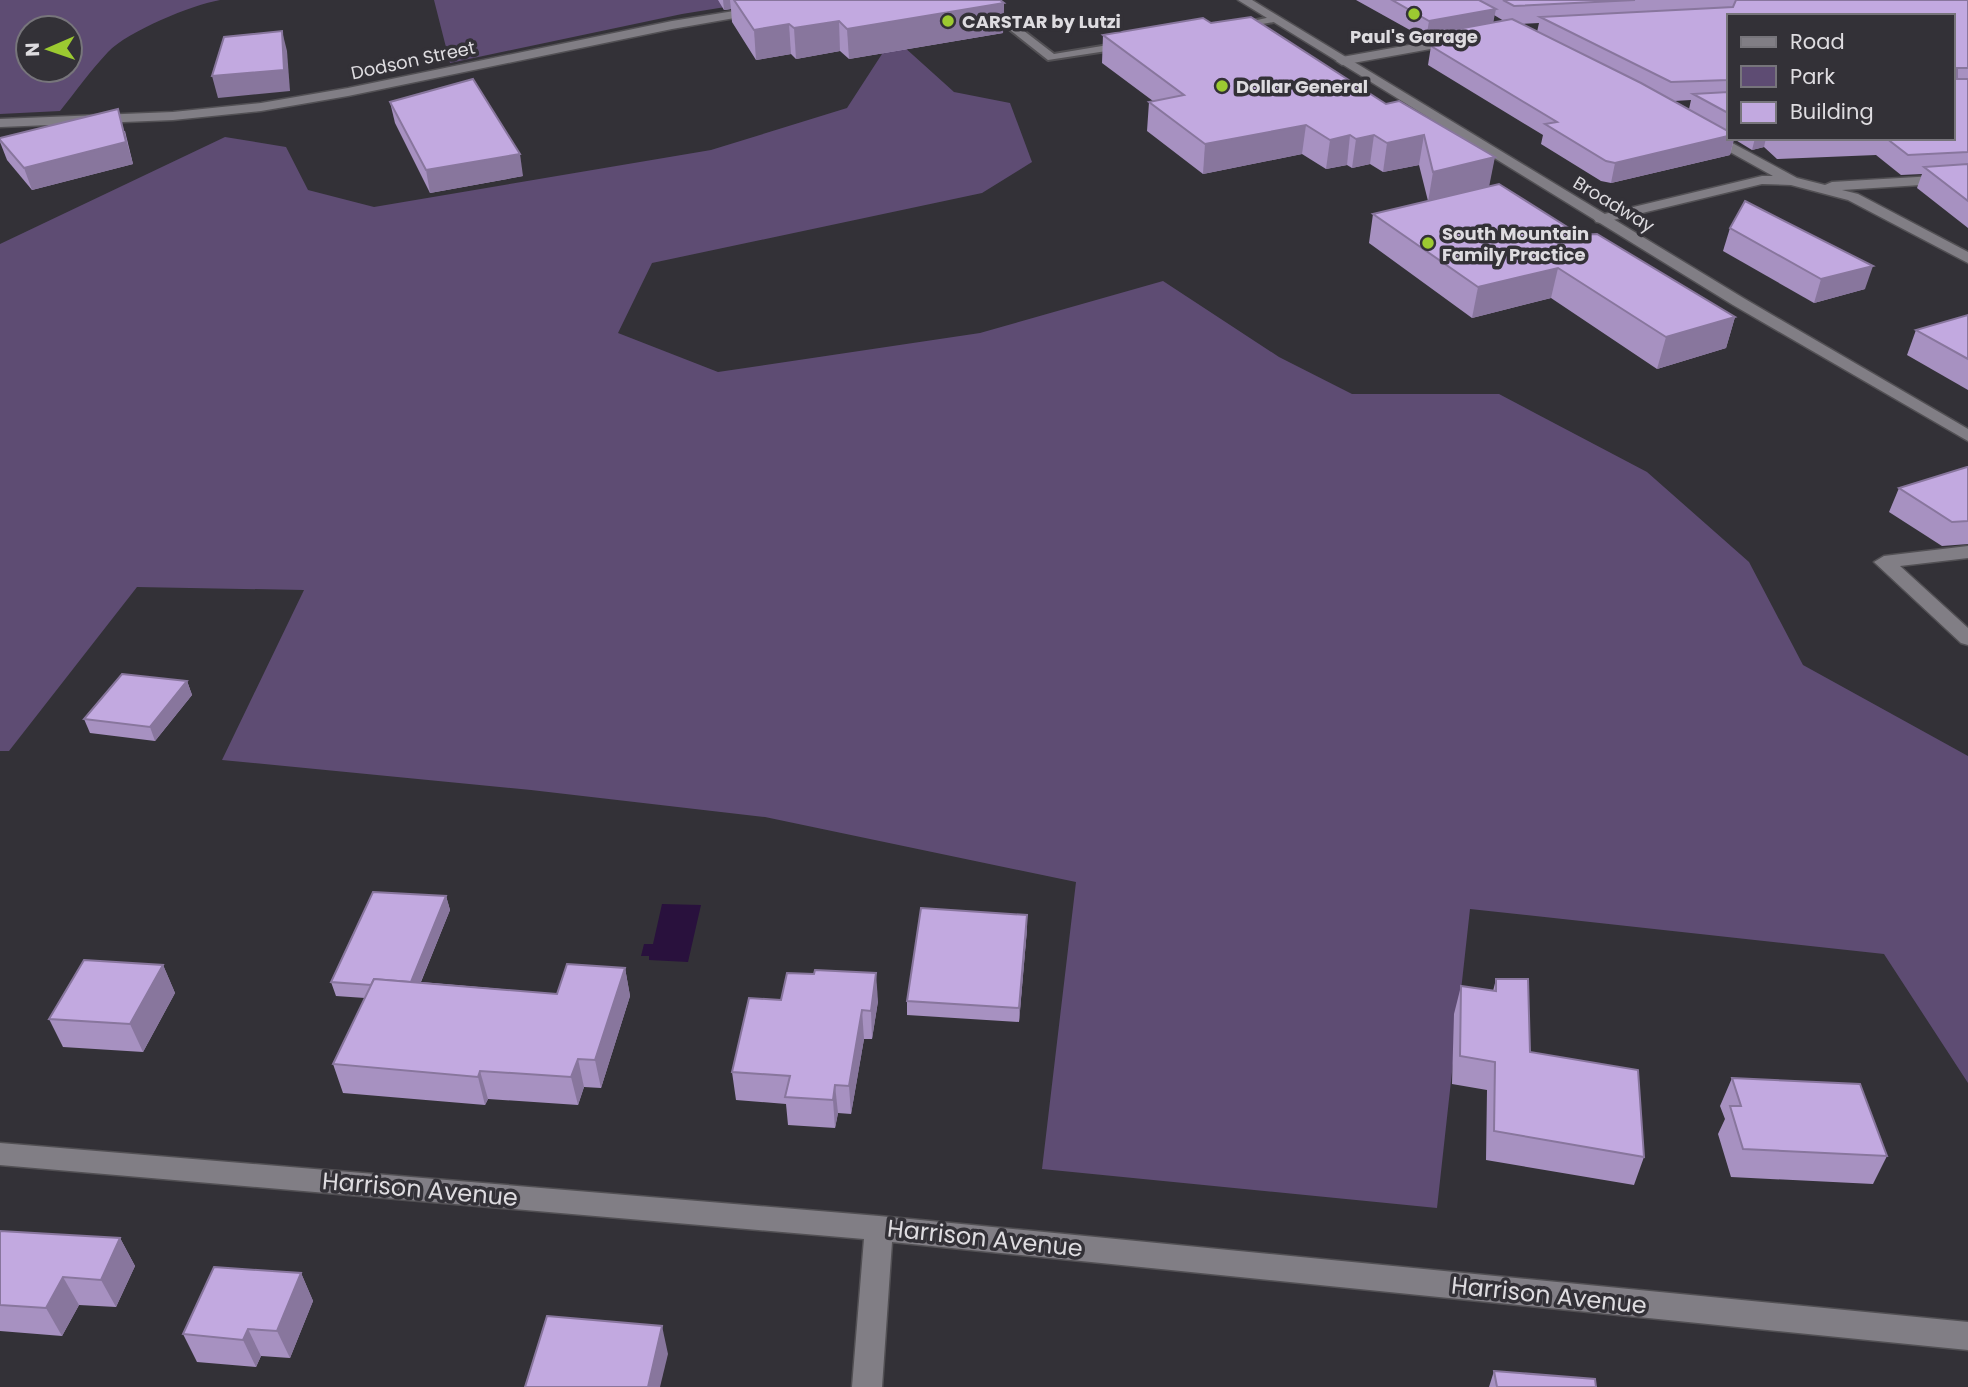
<svg xmlns="http://www.w3.org/2000/svg" width="1968" height="1387" viewBox="0 0 1968 1387" font-family="Poppins,sans-serif">
<style>
.green{fill:#5e4c73;fill-rule:evenodd}
.water{fill:#29113d}
.lines{fill:none;stroke-linecap:round;stroke-linejoin:round}
.service-casing{stroke:#525054;stroke-width:4}
.minor-casing{stroke:#525054;stroke-width:3}
.secondary-casing{stroke:#525054;stroke-width:3}
.service{fill:#817e85;fill-rule:evenodd}
.minor{fill:#817e85;fill-rule:evenodd}
.secondary{fill:#817e85;fill-rule:evenodd}
.wall{fill:#a791c1;fill-rule:evenodd}
.shaded-wall{fill:#88769d}
.building{fill:#c2a9e0;stroke:#88769d;stroke-width:2}
.poi-dot{fill:#9cca31;stroke:#333137;stroke-width:2.5}
.labels{text-anchor:middle;dominant-baseline:central;stroke-width:7;stroke-linejoin:round;paint-order:stroke}
.far-poi-label{font-size:18px;font-weight:bold;fill:#dedce0;stroke:#333137;text-anchor:start}
.far-street-label{font-size:18px;fill:#dedce0;stroke:#333137}
.near-street-label{font-size:24px;fill:#dedce0;stroke:#333137}
</style>
<rect width="100%" height="100%" fill="#333137"/>
<g class="green">
<path d="M 0,0 L 220,0 C 192,5 128,31 108,52 C 91,70 76,91 60,111 L 0,114 ZM 70,28 L 70,70 L 28,70 L 28,28 Z"/>
<path d="M 434,0 L 768,0 L 682,14 L 450,63 Z"/>
<path d="M 893,37 L 954,92 L 1010,103 L 1032,162 L 982,193 L 652,263 L 618,333 L 718,372 L 980,333 L 1163,281 L 1279,357 L 1352,394 L 1499,394 L 1647,472 L 1749,562 L 1803,665 L 1968,756 L 1968,1083 L 1884,954 L 1470,909 L 1437,1208 L 1042,1169 L 1076,882 L 765,817 L 531,790 L 222,760 L 304,590 L 137,587 L 9,751 L 0,751 L 0,244 L 225,137 L 286,147 L 308,190 L 374,207 L 711,150 L 847,108 Z"/>
</g>
<path class="water" d="M 662,904 L 701,905 L 688,962 L 649,960 L 649,956 L 641,956 L 644,944 L 653,944 Z"/>
<g class="lines">
<g class="service-casing">
<g id="service">
<path d="M 972,0 L 984,0 L 1054,54 L 1126,42 L 1132,45 L 1126,48 L 1048,60 Z"/>
<path d="M 1275,16 L 1280,19 L 1279,21 L 1235,29 L 1230,26 Z"/>
</g>
</g>
<g class="minor-casing">
<g id="minor">
<path d="M 759,7 L 763,9 L 763,13 L 672,29 L 348,96 L 261,111 L 173,120 L 0,127 L 0,119 L 173,112 L 261,103 L 348,88 L 672,21 Z"/>
<path d="M 1465,35 L 1471,39 L 1469,42 L 1342,65 L 1336,61 L 1342,57 Z"/>
<path d="M 1708,130 L 1797,178 L 1825,185 L 1832,182 L 1968,174 L 1968,182 L 1842,190 L 1858,194 L 1968,252 L 1968,263 L 1848,200 L 1791,185 L 1762,184 L 1601,223 L 1596,222 L 1594,219 L 1596,216 L 1762,176 L 1773,176 L 1703,137 L 1701,134 Z"/>
<path d="M 1968,546 L 1968,558 L 1900,566 L 1968,628 L 1968,645 L 1961,643 L 1874,562 L 1884,556 Z"/>
<path d="M 0,1143 L 879,1216 L 1968,1322 L 1968,1350 L 892,1242 L 882,1387 L 852,1387 L 864,1239 L 0,1165 Z"/>
</g>
</g>
<g class="secondary-casing">
<path id="secondary" d="M 1238,0 L 1252,0 L 1745,299 L 1968,429 L 1968,441 L 1733,305 Z"/>
</g>
<use href="#service" class="service"/>
<use href="#minor" class="minor"/>
<use href="#secondary" class="secondary"/>
</g>
<g class="wall">
<path d="M 718,0 L 1000,0 L 1004,3 L 1003,33 L 849,59 L 840,51 L 796,59 L 791,54 L 756,60 L 732,22 L 731,9 L 724,10 Z"/>
<path d="M 1356,0 L 1968,0 L 1968,228 L 1917,188 L 1922,174 L 1901,175 L 1876,155 L 1777,159 L 1764,147 L 1752,150 L 1734,139 L 1730,155 L 1611,183 L 1601,181 L 1541,144 L 1543,135 L 1428,65 L 1431,46 L 1437,44 L 1438,42 L 1446,41 L 1446,36 L 1426,39 ZM 1494,15 L 1504,21 L 1493,23 ZM 1728,16 L 1952,138 L 1728,138 ZM 1539,23 L 1537,32 L 1521,24 ZM 1691,100 L 1689,109 L 1674,101 Z"/>
<path d="M 1211,23 L 1386,104 L 1489,187 L 1735,317 L 1726,348 L 1657,369 L 1551,298 L 1472,318 L 1369,243 L 1373,214 L 1428,201 L 1419,165 L 1383,172 L 1370,164 L 1352,168 L 1347,165 L 1326,169 L 1302,154 L 1203,174 L 1147,131 L 1149,102 L 1153,101 L 1102,63 L 1103,35 Z"/>
<path d="M 390,102 L 523,176 L 430,193 L 395,123 Z"/>
<path d="M 125,131 L 133,164 L 32,190 L 7,160 L 0,142 L 0,138 Z"/>
<path d="M 1730,228 L 1865,289 L 1814,303 L 1723,251 Z"/>
<path d="M 1968,315 L 1968,390 L 1907,355 L 1916,330 Z"/>
<path d="M 1968,467 L 1968,544 L 1942,546 L 1889,512 L 1899,488 Z"/>
<path d="M 187,681 L 192,695 L 155,741 L 90,733 L 84,719 Z"/>
<path d="M 446,896 L 450,910 L 421,982 L 557,994 L 625,968 L 630,996 L 601,1088 L 584,1087 L 578,1105 L 488,1099 L 485,1105 L 343,1093 L 333,1064 L 365,998 L 336,996 L 331,982 Z"/>
<path d="M 1027,929 L 1019,1022 L 907,1015 L 907,1001 Z"/>
<path d="M 163,965 L 175,993 L 143,1052 L 63,1047 L 49,1019 Z"/>
<path d="M 1496,979 L 1530,1052 L 1644,1157 L 1634,1185 L 1486,1160 L 1487,1090 L 1452,1084 L 1454,1014 L 1461,986 L 1493,991 Z"/>
<path d="M 781,1000 L 878,1001 L 872,1039 L 864,1039 L 851,1114 L 838,1113 L 835,1128 L 788,1125 L 786,1104 L 736,1100 L 732,1072 Z"/>
<path d="M 1732,1078 L 1887,1156 L 1873,1184 L 1731,1177 L 1718,1134 L 1725,1119 L 1720,1106 Z"/>
<path d="M 0,1231 L 120,1238 L 135,1266 L 116,1307 L 79,1305 L 62,1336 L 0,1331 Z"/>
<path d="M 301,1273 L 313,1301 L 290,1358 L 261,1356 L 256,1367 L 197,1362 L 183,1334 Z"/>
<path d="M 1494,1371 L 1596,1387 L 1489,1387 Z"/>
</g>
<g class="shaded-wall">
<path d="M 723,0 L 730,0 L 731,9 L 724,10 Z"/>
<path d="M 1004,3 L 1003,33 L 849,59 L 847,29 Z"/>
<path d="M 1496,9 L 1492,28 L 1447,31 L 1446,36 L 1426,39 L 1429,21 Z"/>
<path d="M 839,21 L 840,51 L 796,59 L 794,28 Z"/>
<path d="M 789,24 L 791,54 L 756,60 L 754,30 Z"/>
<path d="M 282,31 L 287,51 L 290,91 L 218,98 L 212,76 Z"/>
<path d="M 118,109 L 133,164 L 32,190 L 24,168 Z"/>
<path d="M 1306,125 L 1302,154 L 1203,174 L 1205,144 Z"/>
<path d="M 1350,135 L 1347,165 L 1326,169 L 1330,140 Z"/>
<path d="M 1374,135 L 1370,164 L 1352,168 L 1356,139 Z"/>
<path d="M 1424,135 L 1419,165 L 1383,172 L 1387,143 Z"/>
<path d="M 1728,136 L 1728,138 L 1734,138 L 1730,155 L 1611,183 L 1615,163 Z"/>
<path d="M 1755,138 L 1766,138 L 1764,147 L 1752,150 Z"/>
<path d="M 520,154 L 523,176 L 430,193 L 426,170 Z"/>
<path d="M 1495,157 L 1489,187 L 1428,202 L 1433,172 Z"/>
<path d="M 1873,266 L 1865,289 L 1814,303 L 1821,279 Z"/>
<path d="M 1558,268 L 1551,298 L 1472,318 L 1478,287 Z"/>
<path d="M 1735,317 L 1726,348 L 1657,369 L 1666,337 Z"/>
<path d="M 187,681 L 192,695 L 155,741 L 150,727 Z"/>
<path d="M 446,896 L 450,910 L 413,1001 L 409,987 Z"/>
<path d="M 1027,915 L 1027,929 L 1019,1022 L 1019,1008 Z"/>
<path d="M 163,965 L 175,993 L 143,1052 L 130,1024 Z"/>
<path d="M 625,968 L 630,996 L 601,1088 L 595,1060 Z"/>
<path d="M 876,973 L 878,1001 L 872,1039 L 871,1011 Z"/>
<path d="M 862,1010 L 864,1039 L 851,1114 L 849,1086 Z"/>
<path d="M 578,1059 L 584,1087 L 578,1105 L 571,1077 Z"/>
<path d="M 480,1071 L 488,1099 L 485,1105 L 478,1077 Z"/>
<path d="M 835,1085 L 838,1113 L 835,1128 L 833,1100 Z"/>
<path d="M 120,1238 L 135,1266 L 116,1307 L 101,1280 Z"/>
<path d="M 301,1273 L 313,1301 L 290,1358 L 277,1331 Z"/>
<path d="M 63,1277 L 79,1305 L 62,1336 L 46,1308 Z"/>
<path d="M 662,1326 L 668,1354 L 660,1387 L 648,1387 Z"/>
<path d="M 248,1329 L 261,1356 L 256,1367 L 243,1340 Z"/>
</g>
<g class="building">
<path d="M 734,0 L 1000,0 L 1004,3 L 847,29 L 839,21 L 794,28 L 789,24 L 754,30 Z"/>
<path d="M 1392,0 L 1479,0 L 1496,9 L 1429,21 Z"/>
<path d="M 1503,0 L 1635,0 L 1514,6 Z"/>
<path d="M 1736,0 L 1968,0 L 1968,68 L 1957,68 L 1957,79 L 1968,79 L 1968,152 L 1908,155 L 1886,138 L 1952,138 L 1952,16 L 1728,16 L 1728,80 L 1671,82 L 1540,17 L 1733,7 Z"/>
<path d="M 1251,17 L 1386,104 L 1399,101 L 1495,157 L 1433,172 L 1424,135 L 1387,143 L 1374,135 L 1356,139 L 1350,135 L 1330,140 L 1306,125 L 1205,144 L 1149,102 L 1184,95 L 1103,35 L 1203,18 L 1211,23 Z"/>
<path d="M 1512,19 L 1641,83 L 1728,131 L 1728,136 L 1615,163 L 1606,161 L 1545,124 L 1557,122 L 1431,46 L 1440,43 L 1438,42 L 1460,38 L 1447,31 Z"/>
<path d="M 282,31 L 284,70 L 212,76 L 224,37 Z"/>
<path d="M 473,79 L 520,154 L 426,170 L 390,102 Z"/>
<path d="M 1728,92 L 1728,113 L 1693,94 Z"/>
<path d="M 118,109 L 126,142 L 24,168 L 0,140 L 0,138 Z"/>
<path d="M 1968,164 L 1968,201 L 1924,167 Z"/>
<path d="M 1499,184 L 1580,235 L 1597,234 L 1735,317 L 1666,337 L 1558,268 L 1478,287 L 1373,214 Z"/>
<path d="M 1745,201 L 1873,266 L 1821,279 L 1730,228 Z"/>
<path d="M 1968,315 L 1968,359 L 1916,330 Z"/>
<path d="M 1967,467 L 1968,467 L 1968,521 L 1952,522 L 1899,488 Z"/>
<path d="M 122,674 L 187,681 L 150,727 L 84,719 Z"/>
<path d="M 373,892 L 446,896 L 411,982 L 374,979 L 371,985 L 331,982 Z"/>
<path d="M 921,908 L 1027,915 L 1019,1008 L 907,1001 Z"/>
<path d="M 84,960 L 163,965 L 130,1024 L 49,1019 Z"/>
<path d="M 567,964 L 625,968 L 595,1060 L 578,1059 L 571,1077 L 480,1071 L 478,1077 L 333,1064 L 374,979 L 557,994 Z"/>
<path d="M 815,970 L 876,973 L 871,1011 L 862,1010 L 849,1086 L 835,1085 L 833,1100 L 785,1097 L 790,1076 L 732,1072 L 749,998 L 781,1000 L 787,973 L 814,974 Z"/>
<path d="M 1496,979 L 1528,979 L 1530,1052 L 1638,1070 L 1644,1157 L 1494,1131 L 1495,1062 L 1460,1056 L 1461,986 L 1496,991 Z"/>
<path d="M 1732,1078 L 1860,1084 L 1887,1156 L 1743,1149 L 1730,1106 L 1741,1106 Z"/>
<path d="M 0,1231 L 120,1238 L 101,1280 L 63,1277 L 46,1308 L 0,1305 Z"/>
<path d="M 214,1267 L 301,1273 L 277,1331 L 248,1329 L 243,1340 L 183,1334 Z"/>
<path d="M 547,1316 L 662,1326 L 648,1387 L 525,1387 Z"/>
<path d="M 1494,1371 L 1595,1379 L 1596,1387 L 1497,1387 Z"/>
</g>
<g class="poi-dot">
<circle cx="1414" cy="14" r="7"/>
<circle cx="948" cy="21" r="7"/>
<circle cx="1222" cy="86" r="7"/>
<circle cx="1428" cy="243" r="7"/>
</g>
<g class="labels">
<g class="far-poi-label">
<text x="962" y="21">CARSTAR by Lutzi</text>
<text x="1414" y="36" text-anchor="middle">Paul's Garage</text>
<text x="1236" y="86">Dollar General</text>
<text x="1442" y="233">South Mountain<tspan x="1442" dy="21">Family Practice</tspan></text>
</g>
<g class="far-street-label">
<text transform="translate(413 60) rotate(-12)">Dodson Street</text>
<text transform="translate(1614 204) rotate(31)">Broadway</text>
</g>
<g class="near-street-label">
<text transform="translate(420 1189) rotate(5)">Harrison Avenue</text>
<text transform="translate(985 1238) rotate(6)">Harrison Avenue</text>
<text transform="translate(1549 1295) rotate(6)">Harrison Avenue</text>
</g>
</g>
<rect x="1727" y="14" width="228" height="126" fill="#333137" stroke="#77757b" stroke-width="2"/>
<rect x="1741" y="37" width="35" height="10" fill="#817e85" stroke="#77757b" stroke-width="2"/>
<text x="1790" y="49" font-size="21" fill="#dedce0">Road</text>
<rect x="1741" y="66" width="35" height="21" fill="#5e4c73" stroke="#77757b" stroke-width="2"/>
<text x="1790" y="84" font-size="21" fill="#dedce0">Park</text>
<rect x="1741" y="102" width="35" height="21" fill="#c2a9e0" stroke="#77757b" stroke-width="2"/>
<text x="1790" y="119" font-size="21" fill="#dedce0">Building</text>
<g transform="translate(49 49) rotate(268)"><circle r="33" fill="#333137" stroke="#77757b" stroke-width="2"/>
<path d="M0-5L12 26L0 18L-12 26Z" fill="#9cca31"/>
<text y="-10" font-size="19" font-weight="bold" text-anchor="middle" fill="#dedce0">N</text>
</g>
</svg>
